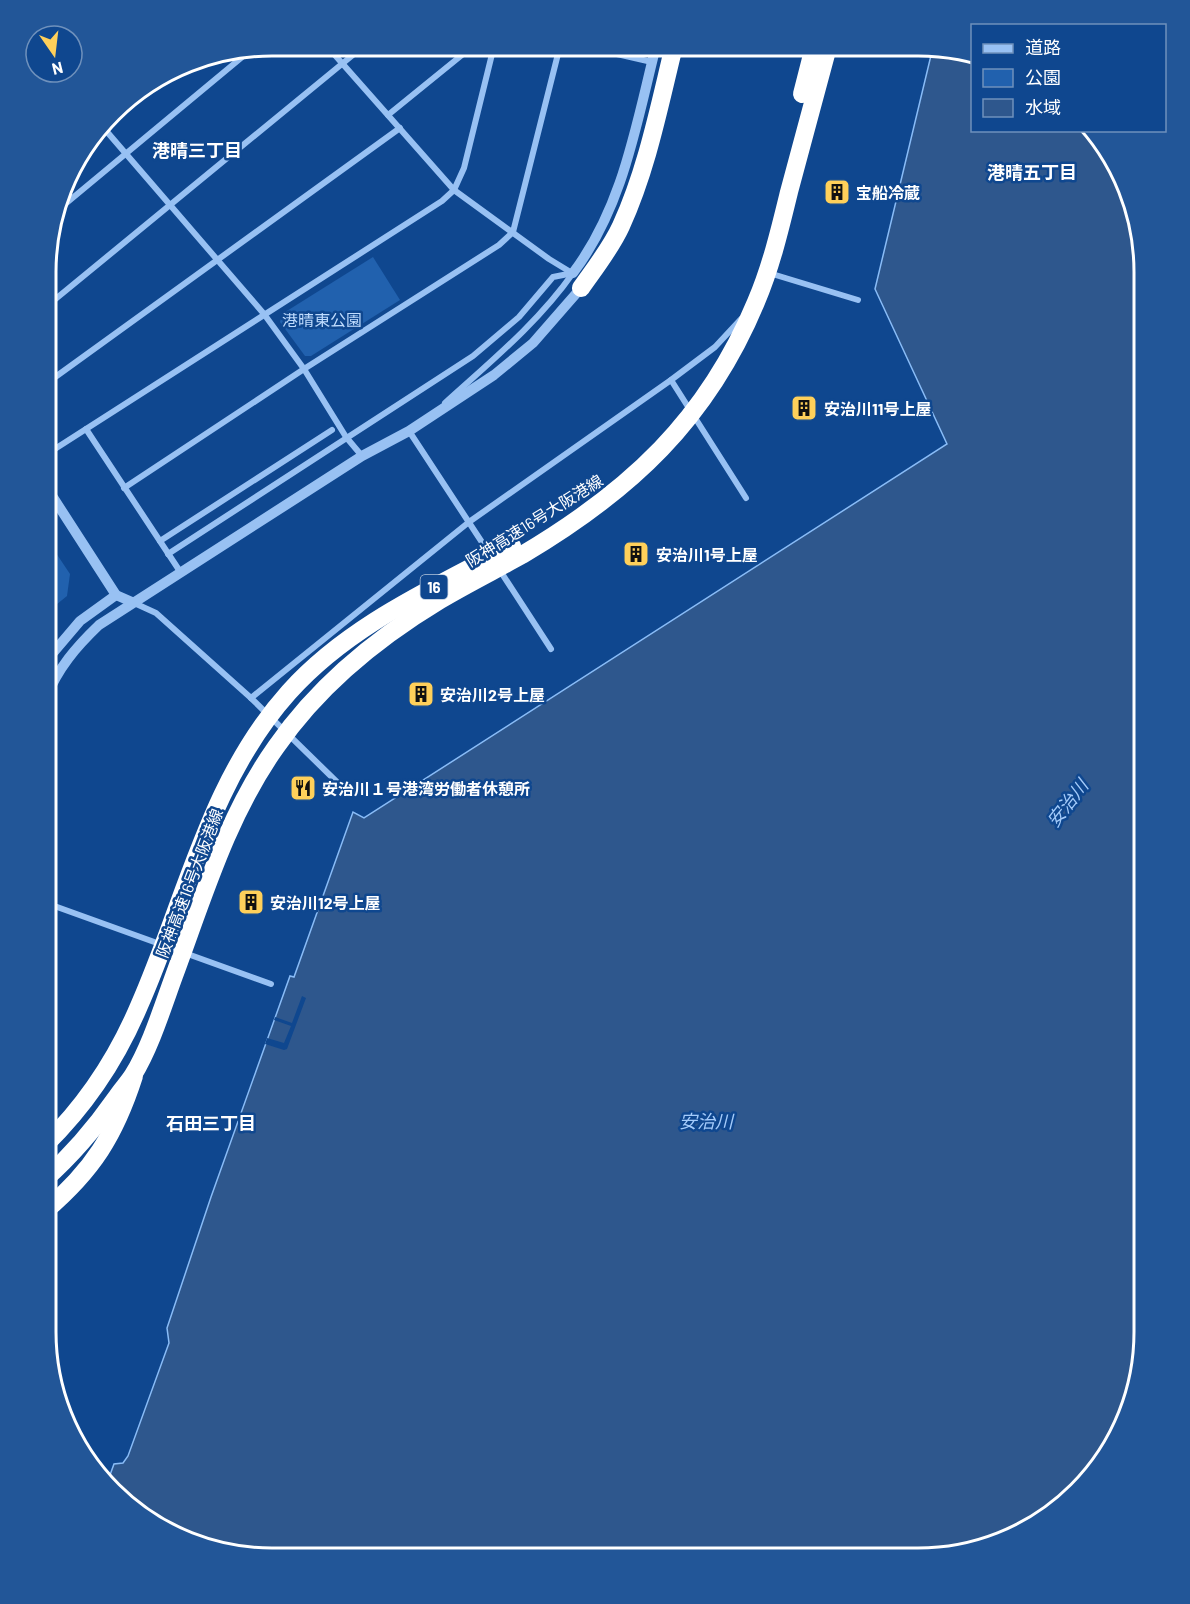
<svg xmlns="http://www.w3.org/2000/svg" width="1190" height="1604" viewBox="0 0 1190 1604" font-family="Barlow,'Noto Sans JP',sans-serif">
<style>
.green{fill:#2161ae}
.water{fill:#2e578d;stroke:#89bcf7;stroke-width:1.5}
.pier{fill:#0f478f}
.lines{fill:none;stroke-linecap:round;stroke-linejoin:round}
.minor{stroke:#98c1f3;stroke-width:6}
.tertiary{stroke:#98c1f3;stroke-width:10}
.motorway{stroke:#fff;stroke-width:18}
.motorway-bridge{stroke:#fff;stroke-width:18}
.labels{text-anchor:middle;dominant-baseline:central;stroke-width:5;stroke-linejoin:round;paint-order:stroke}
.shield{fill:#0f478f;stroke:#b7c8dd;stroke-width:1.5}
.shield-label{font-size:15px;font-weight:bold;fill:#fff}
.poi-label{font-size:16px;font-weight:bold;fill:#fff;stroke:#0f478f;text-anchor:start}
.park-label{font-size:16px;fill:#bfdcfe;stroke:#0f478f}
.street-label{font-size:16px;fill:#fff;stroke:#0f478f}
.neighbourhood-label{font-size:18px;font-weight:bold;fill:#fff;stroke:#0f478f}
.water-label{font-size:18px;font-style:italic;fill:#a4cbfa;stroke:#0f478f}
.rim{fill:none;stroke:#fff;stroke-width:3}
</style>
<rect width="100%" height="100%" fill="#0f478f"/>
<g class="green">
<path d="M 373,257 L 400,300 L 311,356 L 305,356 L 280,322 L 282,314 Z"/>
<path d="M 46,538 L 70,574 L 67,596 L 46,613 Z"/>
</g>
<path class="water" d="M 933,47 L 949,47 L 972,56 L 972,130 L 1094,131 L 1122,171 L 1145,271 L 1144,1348 L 1133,1406 L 1107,1459 L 1068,1503 L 1019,1536 L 919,1559 L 242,1557 L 145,1521 L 106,1486 L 114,1464 L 123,1463 L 128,1456 L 169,1343 L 167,1328 L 211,1197 L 290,976 L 294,977 L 353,812 L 364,818 L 947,444 L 875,289 Z"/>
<path class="pier" d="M 302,996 L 306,998 L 287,1049 L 284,1050 L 265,1044 L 267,1038 L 284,1043 L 291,1026 L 274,1020 L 275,1017 L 292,1023 Z"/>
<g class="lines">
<g class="minor">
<path d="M 326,45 L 454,190 L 549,259 L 572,273"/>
<path d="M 582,46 L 652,62"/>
<path d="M 388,115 L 473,46"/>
<path d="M 102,126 L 264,314 L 304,369 L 346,437 L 362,456"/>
<path d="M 58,210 L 253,48"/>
<path d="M 769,273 L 858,300"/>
<path d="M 47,306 L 365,45"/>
<path d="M 671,380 L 746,498"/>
<path d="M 47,383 L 400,128"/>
<path d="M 445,403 C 489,363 538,323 573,273"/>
<path d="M 86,429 L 181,573"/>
<path d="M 409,431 L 491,556"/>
<path d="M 47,454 L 442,201 L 454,190 L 464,168 L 494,46"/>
<path d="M 124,488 L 304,369 L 499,245 L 513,232 L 560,46"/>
<path d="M 160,541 L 332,430"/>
<path d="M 168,554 L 473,356 L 519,317 L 553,277 L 573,273"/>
<path d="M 499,569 L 551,649"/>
<path d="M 132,602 L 156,613 L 251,698 L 340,785"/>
<path d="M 251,698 L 469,522 L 671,380 L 715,347 L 741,319"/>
<path d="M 46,903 L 271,984"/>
</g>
<g class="tertiary">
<path d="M 573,273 C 623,207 636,125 656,46"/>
<path d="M 47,488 L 116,595 L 132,602"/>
<path d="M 46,661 L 80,621 L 116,595"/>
<path d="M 46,698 C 58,668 76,647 99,625 L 362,456 L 409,431 L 494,375 L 533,343 L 581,288"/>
</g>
<g class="motorway">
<path d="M 581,288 C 595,268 611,248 621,226 C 647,169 659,107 674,46"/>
<path d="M 45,1211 C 93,1170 115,1135 134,1076"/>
</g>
<g class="motorway-bridge">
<path d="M 802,94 L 814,47"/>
<path d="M 45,1145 C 86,1105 117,1058 139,1006 C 186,900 209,781 289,692 C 349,625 434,588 512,546"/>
<path d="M 45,1179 C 73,1154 95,1128 116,1098 C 121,1090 128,1083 133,1075 C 150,1048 163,1006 174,976 C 203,898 227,816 276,747 C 318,686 377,638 440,600 C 467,584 495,570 522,555 C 630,491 707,420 756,302 C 771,267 780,229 789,192 C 802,144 815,95 828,47"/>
</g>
</g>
<defs>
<g id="building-square" transform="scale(1.35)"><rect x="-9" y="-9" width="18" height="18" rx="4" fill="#ffd05a" stroke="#0f478f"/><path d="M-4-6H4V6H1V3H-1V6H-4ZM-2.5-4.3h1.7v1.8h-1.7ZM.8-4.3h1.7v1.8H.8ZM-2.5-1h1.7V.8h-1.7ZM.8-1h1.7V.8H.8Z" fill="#111"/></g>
<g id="restaurant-square" transform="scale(1.35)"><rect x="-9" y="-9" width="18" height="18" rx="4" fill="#ffd05a" stroke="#0f478f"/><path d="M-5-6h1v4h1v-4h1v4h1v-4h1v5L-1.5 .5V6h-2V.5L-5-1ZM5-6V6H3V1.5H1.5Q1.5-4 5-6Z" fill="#111"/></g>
</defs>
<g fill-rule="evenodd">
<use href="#building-square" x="837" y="192"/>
<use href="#building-square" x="804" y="408"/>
<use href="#building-square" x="636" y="554"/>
<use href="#building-square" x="421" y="694"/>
<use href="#restaurant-square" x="303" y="788"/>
<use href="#building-square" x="251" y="902"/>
</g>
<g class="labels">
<rect class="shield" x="420.5" y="575" width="27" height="24" rx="4.5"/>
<g class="shield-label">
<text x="434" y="587">16</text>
</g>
<g class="poi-label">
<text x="856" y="192">宝船冷蔵</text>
<text x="824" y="408">安治川11号上屋</text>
<text x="656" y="554">安治川1号上屋</text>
<text x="440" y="694">安治川2号上屋</text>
<text x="322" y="788">安治川１号港湾労働者休憩所</text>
<text x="270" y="902">安治川12号上屋</text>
</g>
<g class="park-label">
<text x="322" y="319">港晴東公園</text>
</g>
<g class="street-label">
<text transform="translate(534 520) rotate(-32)">阪神高速16号大阪港線</text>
<text transform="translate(189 883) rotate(-69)">阪神高速16号大阪港線</text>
</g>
<g class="neighbourhood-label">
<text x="197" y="150">港晴三丁目</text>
<text x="1032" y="172">港晴五丁目</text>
<text x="211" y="1123">石田三丁目</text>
</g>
<g class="water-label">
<text transform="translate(1067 803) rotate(-52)">安治川</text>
<text x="706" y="1121">安治川</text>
</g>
</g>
<path d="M0 0H1190V1604H0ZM272 56H918A216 216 0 0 1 1134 272V1332A216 216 0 0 1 918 1548H272A216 216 0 0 1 56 1332V272A216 216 0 0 1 272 56Z" fill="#225698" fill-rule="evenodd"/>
<path class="rim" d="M272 56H918A216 216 0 0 1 1134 272V1332A216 216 0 0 1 918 1548H272A216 216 0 0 1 56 1332V272A216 216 0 0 1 272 56Z"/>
<rect x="971" y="24" width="195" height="108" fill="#0f478f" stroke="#6f91bc" stroke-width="1.5"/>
<rect x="983" y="44" width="30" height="9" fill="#98c1f3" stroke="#6f91bc" stroke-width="1.5"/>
<text x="1025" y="54" font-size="18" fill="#ffffff">道路</text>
<rect x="983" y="69" width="30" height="18" fill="#2161ae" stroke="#6f91bc" stroke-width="1.5"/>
<text x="1025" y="84" font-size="18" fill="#ffffff">公園</text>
<rect x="983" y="99" width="30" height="18" fill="#2e578d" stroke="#6f91bc" stroke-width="1.5"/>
<text x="1025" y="114" font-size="18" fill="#ffffff">水域</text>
<g transform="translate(54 54) rotate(166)"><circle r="28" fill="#0f478f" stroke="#6f91bc" stroke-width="1.5"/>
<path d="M0-4.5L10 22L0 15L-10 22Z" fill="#ffd05a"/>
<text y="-9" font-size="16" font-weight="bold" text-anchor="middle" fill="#ffffff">N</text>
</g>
</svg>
